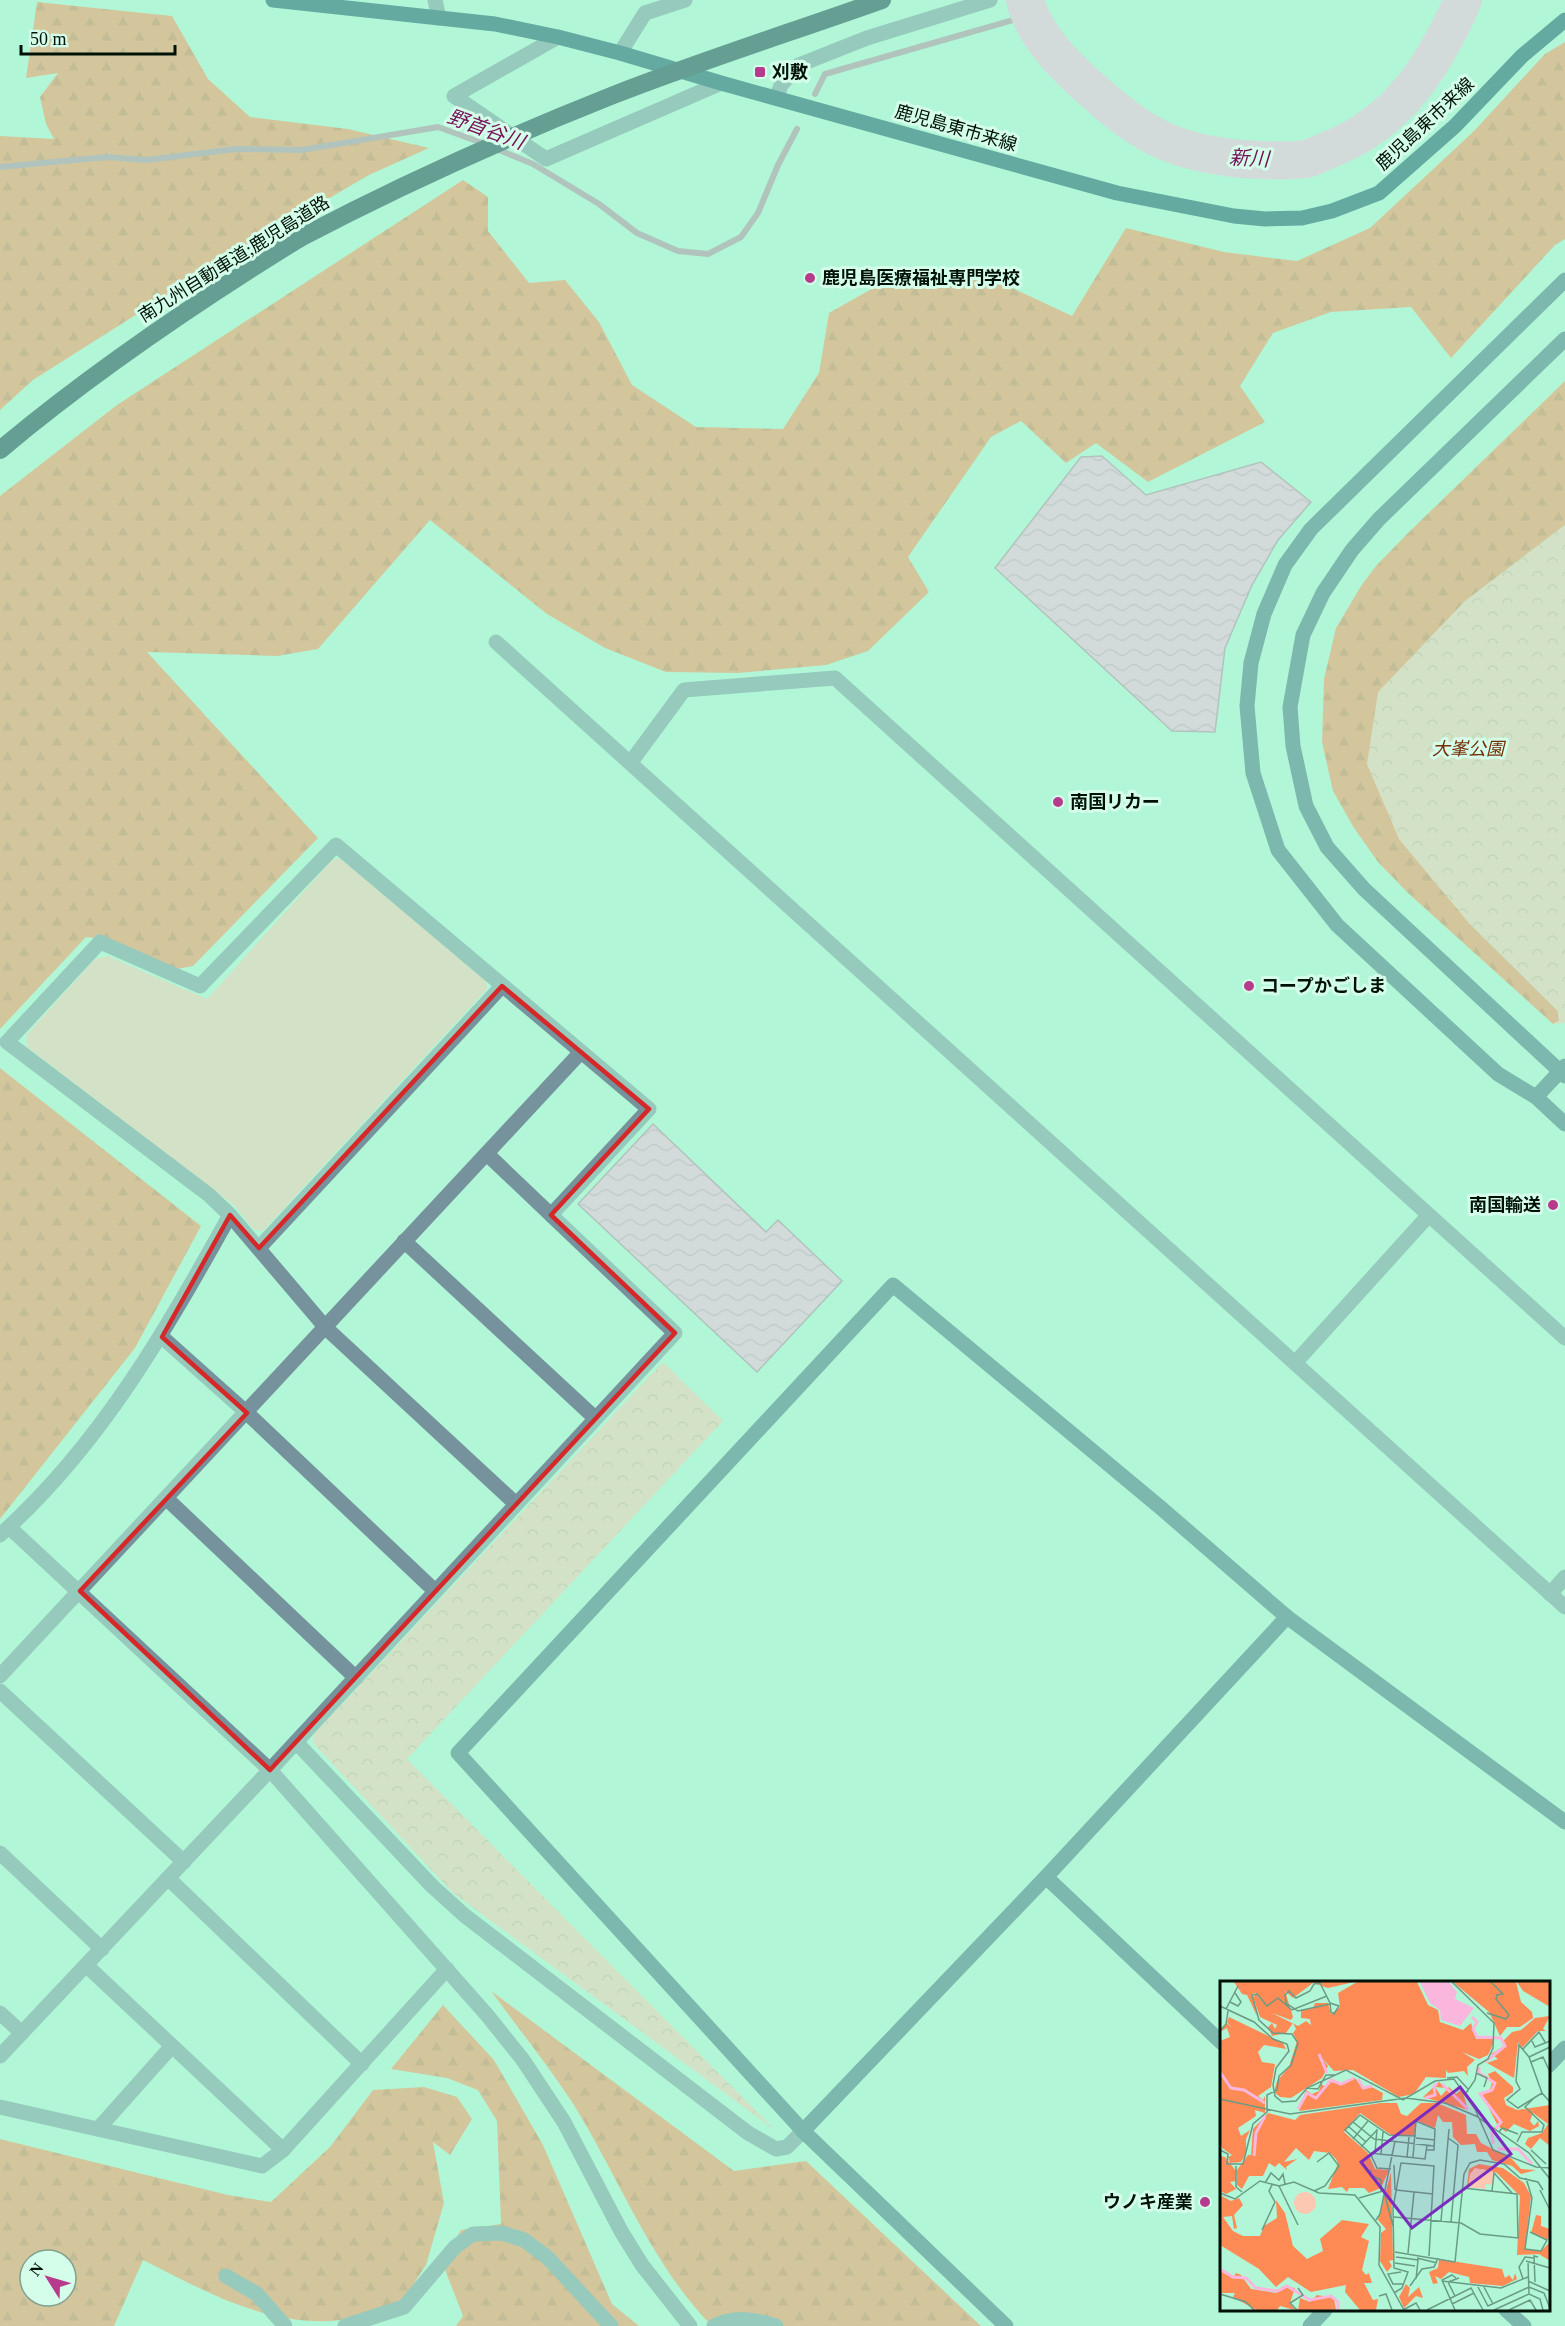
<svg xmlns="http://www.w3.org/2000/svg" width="1565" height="2326" viewBox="0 0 1565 2326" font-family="'Times New Roman','Noto Sans JP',serif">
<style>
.forest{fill:url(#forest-firs);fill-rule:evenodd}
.park{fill:url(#park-crowns)}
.pitch{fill:#fcc8b2}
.water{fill:url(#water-waves);stroke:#b0859d;stroke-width:1.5}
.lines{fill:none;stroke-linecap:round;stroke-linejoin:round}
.stream{stroke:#b0859d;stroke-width:6}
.river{stroke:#fbb6dd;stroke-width:38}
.street{stroke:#75929d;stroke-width:15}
.secondary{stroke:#3d6a7b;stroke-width:15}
.primary{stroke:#084d61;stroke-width:15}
.highway{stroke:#093240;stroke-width:18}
.highway-bridge{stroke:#093240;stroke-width:18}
.marked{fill:none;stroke:#d62828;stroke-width:4.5;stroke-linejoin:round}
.poi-dot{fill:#b63b8c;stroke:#d5feea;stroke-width:2}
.labels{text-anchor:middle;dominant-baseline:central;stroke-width:6;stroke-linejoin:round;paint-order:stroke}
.poi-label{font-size:18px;font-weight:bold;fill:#001208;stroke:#d5feea;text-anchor:start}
.street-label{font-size:18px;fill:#001208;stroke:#d5feea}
.park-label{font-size:18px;font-style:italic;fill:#762e05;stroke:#d5feea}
.water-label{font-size:20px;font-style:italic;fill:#751157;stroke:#d5feea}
.inset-river{fill:none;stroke:#fbb6dd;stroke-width:3}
.inset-road{fill:none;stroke:#6a9b84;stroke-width:1.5}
.view{fill:#7b2cbf;fill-opacity:0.15;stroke:#7b2cbf;stroke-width:3}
.inset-edge{fill:none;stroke:#001208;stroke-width:3}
</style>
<defs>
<pattern id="forest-firs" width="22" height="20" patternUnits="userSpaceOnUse" patternTransform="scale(1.5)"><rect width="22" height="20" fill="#fe8a55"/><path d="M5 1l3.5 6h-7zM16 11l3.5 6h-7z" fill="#d87649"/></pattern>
<pattern id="park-crowns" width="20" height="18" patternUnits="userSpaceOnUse" patternTransform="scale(1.5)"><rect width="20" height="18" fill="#fcc8b2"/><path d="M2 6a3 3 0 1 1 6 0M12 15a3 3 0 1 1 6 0" fill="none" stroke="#d6ab98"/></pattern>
<pattern id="water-waves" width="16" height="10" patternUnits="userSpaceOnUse" patternTransform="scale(1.5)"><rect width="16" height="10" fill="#fbb6dd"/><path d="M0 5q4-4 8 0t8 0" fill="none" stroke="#d59bbc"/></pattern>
</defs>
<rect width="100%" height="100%" fill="#b1f7d7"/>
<g class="forest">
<path d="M 37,2 L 172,16 L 208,79 L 250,117 L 348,129 L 429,148 L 369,175 L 216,264 L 33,380 L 0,410 L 0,136 L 54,139 L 46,124 L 40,97 L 58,73 L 26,78 Z"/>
<path d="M 1565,42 L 1565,239 L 1555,245 L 1451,358 L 1411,307 L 1331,312 L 1273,333 L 1240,386 L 1265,422 L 1148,482 L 1096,443 L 1066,463 L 1021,421 L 991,437 L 908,557 L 929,592 L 868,651 L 826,665 L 738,673 L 666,672 L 605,648 L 547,614 L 430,520 L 318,649 L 277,656 L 147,652 L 318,838 L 193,966 L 172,970 L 111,940 L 86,937 L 0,1029 L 0,496 L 117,405 L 463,180 L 488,197 L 488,231 L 529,283 L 565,280 L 599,322 L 632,385 L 696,427 L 783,429 L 819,373 L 829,313 L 875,287 L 957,276 L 1010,287 L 1072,316 L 1126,228 L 1224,252 L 1297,261 L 1370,228 L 1474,131 L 1545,54 Z"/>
<path d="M 1565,381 L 1565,525 L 1464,602 L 1468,922 L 1558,1011 L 1559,1021 L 1553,1024 L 1408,893 L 1378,862 L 1354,828 L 1333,791 L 1322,742 L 1324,679 L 1336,628 L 1361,586 L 1376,566 L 1408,533 Z"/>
<path d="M 0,1068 L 201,1226 L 135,1348 L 0,1519 Z"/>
<path d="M 491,1991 L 734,2171 L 806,2161 L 981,2326 L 712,2326 C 650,2263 619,2177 572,2102 C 547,2064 518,2028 491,1991 Z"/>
<path d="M 443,2005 L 494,2060 L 543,2145 L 612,2304 L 639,2326 L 456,2326 L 463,2316 L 442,2262 L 461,2230 L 501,2224 L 497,2121 L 478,2090 L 447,2078 L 391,2069 Z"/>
<path d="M 424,2087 L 457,2097 L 472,2119 L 450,2155 L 433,2142 L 444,2203 L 426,2265 L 398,2308 C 376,2312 352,2320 330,2321 C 261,2324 203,2290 143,2260 L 114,2326 L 0,2326 L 0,2139 L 228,2195 L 271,2202 L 330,2147 L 373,2090 ZM 30,2260 L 66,2260 L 66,2296 L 30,2296 Z"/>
</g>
<g class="park">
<path d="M 1565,525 L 1565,1023 L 1553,1024 L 1559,1021 L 1558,1011 L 1468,922 L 1399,839 L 1367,764 L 1378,692 L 1464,602 Z"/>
<path d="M 663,1362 L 723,1421 L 407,1759 L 775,2130 L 453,1893 L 313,1743 L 314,1734 Z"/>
</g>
<path class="pitch" d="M 340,858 L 486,981 L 487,989 L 263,1231 L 253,1229 L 235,1206 L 27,1047 L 26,1035 L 95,959 L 108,956 L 207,999 L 332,860 Z"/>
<g class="water">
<path d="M 1102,456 L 1146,495 L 1261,462 L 1311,502 L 1278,540 L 1252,585 L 1225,648 L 1215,732 L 1172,731 L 995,568 L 1081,457 Z"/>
<path d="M 653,1124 L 766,1232 L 778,1220 L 842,1281 L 757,1372 L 578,1204 Z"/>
</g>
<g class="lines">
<g class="stream">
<path d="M 815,94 L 825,74 L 1031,15"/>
<path d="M 494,148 L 533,164 L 599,204 L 637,233 L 678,251 L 708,254 L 741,237 L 758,213 L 778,165 L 797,129"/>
<path d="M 0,167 L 107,157 L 146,160 L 236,149 L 302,150 L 438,127 L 485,144"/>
</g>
<path class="river" d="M 1025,0 C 1035,39 1070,71 1099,96 C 1146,138 1179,153 1242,159 C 1262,160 1285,162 1306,159 C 1314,157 1323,152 1331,149 C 1399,122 1435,64 1463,0"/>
<g class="street">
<path d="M 435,0 L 439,18"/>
<path d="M 558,37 L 454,96 L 546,159 L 721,83"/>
<path d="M 620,53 L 645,13 L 685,0"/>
<path d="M 777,97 L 781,85 L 799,65 L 867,38 L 990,0"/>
<path d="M 496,642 L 1565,1607"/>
<path d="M 631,762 L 684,690 L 835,678 L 1565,1338"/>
<path d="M 404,1241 L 595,1418"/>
<path d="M 259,1248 L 502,986"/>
<path d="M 162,1337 L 247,1413 L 435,1591"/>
<path d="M 1295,1363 L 1428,1216"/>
<path d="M 167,1499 L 356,1678"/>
<path d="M 516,1504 L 326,1328 L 230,1215 L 209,1195 L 7,1042 L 100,942 L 200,986 L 336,845 L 649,1109 L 551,1215"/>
<path d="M 9,1527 L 270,1770 L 487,2015 L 523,2060 L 564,2122 L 621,2231 L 642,2265 L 690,2326"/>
<path d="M 0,1535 C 100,1446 166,1330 230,1215"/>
<path d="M 1550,1594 L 1565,1577"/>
<path d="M 0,1676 L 581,1052"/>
<path d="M 0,1691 L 184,1862"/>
<path d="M 296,1742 L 432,1886 L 464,1915 L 748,2133 L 776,2149 L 787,2147 L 803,2131"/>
<path d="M 0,1853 L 102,1949"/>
<path d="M 168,1878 L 362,2064"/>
<path d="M 86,1965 L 283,2150"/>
<path d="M 0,2013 L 22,2033"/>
<path d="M 0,2056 L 270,1770 L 675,1333 L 487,1154"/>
<path d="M 0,2107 L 262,2166 L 283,2150 L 447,1969"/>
<path d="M 98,2129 L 172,2046"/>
<path d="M 226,2276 L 257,2294 L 285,2326"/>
<path d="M 345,2326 L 404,2307 L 455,2247 L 473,2234 L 502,2233 L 524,2240 L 547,2257 L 611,2326"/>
<path d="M 714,2326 C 735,2316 754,2319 776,2326"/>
</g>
<g class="secondary">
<path d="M 1565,280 L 1311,529 L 1285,565 L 1264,614 L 1251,663 L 1247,706 L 1253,773 L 1278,850 L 1337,925 L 1498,1074 L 1536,1097 L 1565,1124"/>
<path d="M 1565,339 L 1379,519 L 1352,550 L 1323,593 L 1303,635 L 1290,707 L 1293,746 L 1306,806 L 1327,847 L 1364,889 L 1565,1076"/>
<path d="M 1536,1097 L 1565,1066"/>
<path d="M 1046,1877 L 1222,2043"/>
<path d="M 1548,2066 L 1565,2048"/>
<path d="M 803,2131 L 1046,1877 L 1287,1617"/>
<path d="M 1506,2310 L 1524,2326"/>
<path d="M 1006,2326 L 803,2131 L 458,1753 L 893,1285 L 1161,1508 L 1287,1617 L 1565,1822"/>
<path d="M 1310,2326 L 1325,2310"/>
</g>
<path class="primary" d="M 273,0 L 495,24 L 558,37 L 620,53 L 721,83 L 1117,193 L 1234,216 L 1265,219 L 1302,218 L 1332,211 L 1379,193 L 1455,126 L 1522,56 L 1565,20"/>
<path class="highway" d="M 0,450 C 94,371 195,303 300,238"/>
<path class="highway-bridge" d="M 300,238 C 401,185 505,138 611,96 C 700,61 792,32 882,0"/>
</g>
<path d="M0 0H1565V2326H0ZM 502,986 L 649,1109 L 551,1215 L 675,1333 L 270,1770 L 80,1591 L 247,1413 L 162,1337 L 230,1215 L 259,1248 Z" fill="#b1f7d7" fill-opacity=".55" fill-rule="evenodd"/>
<path class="marked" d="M 502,986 L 649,1109 L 551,1215 L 675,1333 L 270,1770 L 80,1591 L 247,1413 L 162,1337 L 230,1215 L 259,1248 Z"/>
<g class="poi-dot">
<rect x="754" y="66" width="12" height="12" rx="3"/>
<circle cx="810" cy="278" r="6"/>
<circle cx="1058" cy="802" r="6"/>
<circle cx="1249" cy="986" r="6"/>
<circle cx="1553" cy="1205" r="6"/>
<circle cx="1205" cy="2202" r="6"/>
</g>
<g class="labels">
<g class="poi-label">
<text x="772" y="72">刈敷</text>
<text x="822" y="278">鹿児島医療福祉専門学校</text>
<text x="1070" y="802">南国リカー</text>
<text x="1261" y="986">コープかごしま</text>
<text x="1541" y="1205" text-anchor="end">南国輸送</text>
<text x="1193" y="2202" text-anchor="end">ウノキ産業</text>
</g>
<g class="street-label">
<text transform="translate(1425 124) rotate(-43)">鹿児島東市来線</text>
<text transform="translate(956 128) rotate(16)">鹿児島東市来線</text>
<text transform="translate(234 259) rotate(-32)">南九州自動車道;鹿児島道路</text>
</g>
<g class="park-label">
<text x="1468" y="749">大峯公園</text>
</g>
<g class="water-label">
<text transform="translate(486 129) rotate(20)">野首谷川</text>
<text transform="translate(1249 158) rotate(3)">新川</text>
</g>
</g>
<g transform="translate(1220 1981)">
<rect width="330" height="330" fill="#b1f7d7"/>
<path d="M 14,1 L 134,1 L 108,7 L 93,2 L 73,17 L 65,10 L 73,36 L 71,39 L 52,32 L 78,45 L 86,40 L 91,44 L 90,38 L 81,37 L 81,29 L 93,27 L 95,22 L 108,22 L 111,33 L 120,26 L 118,12 L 137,1 L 197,1 L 208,24 L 218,29 L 220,41 L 243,49 L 251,42 L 256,58 L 273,57 L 273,63 L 268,74 L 259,78 L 242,71 L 255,79 L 247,86 L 248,95 L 244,90 L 228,92 L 226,89 L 226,97 L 206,96 L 194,113 L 179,116 L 133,89 L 114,90 L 102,77 L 108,85 L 102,97 L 71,117 L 60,116 L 54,111 L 57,100 L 69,86 L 77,60 L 73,52 L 76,48 L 73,42 L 66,52 L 52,55 L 48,46 L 52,42 L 55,48 L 57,44 L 40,36 L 33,16 L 36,13 L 43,23 L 36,12 L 32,13 L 37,35 L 27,14 L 22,13 ZM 233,1 L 296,1 L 301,21 L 312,31 L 313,37 L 300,46 L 287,46 L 280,55 L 269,31 ZM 297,1 L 330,1 L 330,26 L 303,10 ZM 330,35 L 323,48 L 326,50 L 318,50 L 302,67 L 298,61 L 294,97 L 267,82 L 278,78 L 271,73 L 284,65 L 283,60 L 292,51 L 301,49 L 315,37 ZM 9,36 L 63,62 L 66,68 L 44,64 L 38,71 L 42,81 L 55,83 L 51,106 L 38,115 L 43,119 L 45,115 L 45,132 L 35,129 L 36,135 L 18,147 L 21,155 L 30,149 L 26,158 L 26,173 L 21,181 L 10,182 L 8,176 L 12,174 L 2,167 L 0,158 L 0,60 L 10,56 L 7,47 L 0,51 L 7,42 L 12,47 L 7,41 ZM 275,90 L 293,106 L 293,111 L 284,117 L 286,124 L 297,129 L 330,124 L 330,165 L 320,157 L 311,168 L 305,163 L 308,157 L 322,152 L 328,143 L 313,132 L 310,140 L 314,145 L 318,140 L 319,145 L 310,150 L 294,143 L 286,151 L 278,145 L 262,114 L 269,111 L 272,102 L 268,93 ZM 135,97 L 143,108 L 150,105 L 163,112 L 162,119 L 79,130 L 86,109 L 92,113 L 99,110 L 101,103 L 106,106 L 109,101 L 123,102 ZM 219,101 L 226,107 L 215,106 L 221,115 L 229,106 L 236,113 L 242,108 L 248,129 L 203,116 ZM 161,122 L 177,122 L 181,133 L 187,135 L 201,122 L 217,122 L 246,134 L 247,153 L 256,153 L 261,162 L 292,178 L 301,188 L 316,189 L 301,193 L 292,185 L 272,179 L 267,171 L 257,171 L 255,163 L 241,164 L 233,156 L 232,141 L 223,141 L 218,134 L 215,147 L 195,139 L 195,154 L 171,154 L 140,132 L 124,151 L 148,172 L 155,188 L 169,189 L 161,207 L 149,212 L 144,207 L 129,207 L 127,211 L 122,206 L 108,208 L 118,182 L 116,178 L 110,172 L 94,170 L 89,179 L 76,167 L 64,181 L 77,178 L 66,186 L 67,189 L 59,182 L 55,186 L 49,182 L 43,195 L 29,195 L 22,208 L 17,204 L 17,189 L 28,174 L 31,174 L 33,148 L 48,132 L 75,139 L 80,134 ZM 0,175 L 5,176 L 16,190 L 16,200 L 10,201 L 16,208 L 6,213 L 0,210 ZM 259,183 L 283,187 L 304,202 L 311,215 L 305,268 L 321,270 L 330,261 L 330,280 L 319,273 L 297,274 L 300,215 L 277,192 L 262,188 L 247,205 L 249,188 ZM 171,191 L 173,279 L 169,280 L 172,285 L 167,291 L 160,280 L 161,252 L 166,248 L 158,239 ZM 0,214 L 11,220 L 19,217 L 23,224 L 14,234 L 17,247 L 14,248 L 12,235 L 3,236 L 13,250 L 23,255 L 40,255 L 44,245 L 57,237 L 56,219 L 65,232 L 73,265 L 87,278 L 103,270 L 100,258 L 122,239 L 149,243 L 141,256 L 149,260 L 142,289 L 146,294 L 149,292 L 152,302 L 144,302 L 153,319 L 158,318 L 156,329 L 140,329 L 125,311 L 126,304 L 91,311 L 68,296 L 56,306 L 39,288 L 0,264 ZM 316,234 L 321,235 L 321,245 L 330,248 L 328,259 L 311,252 ZM 219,278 L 282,288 L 285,297 L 289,294 L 293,299 L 295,292 L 297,298 L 283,305 L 250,302 L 249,296 L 229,291 L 221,298 L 215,295 L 218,302 L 213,303 L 209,291 L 218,287 ZM 0,290 L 13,297 L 16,292 L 21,294 L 31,308 L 56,312 L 63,305 L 75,307 L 70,322 L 75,329 L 60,325 L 57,329 L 36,329 L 13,316 L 15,312 L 0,312 ZM 186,303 L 190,307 L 188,316 L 199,306 L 203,317 L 196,315 L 184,327 L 179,316 ZM 97,314 L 114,317 L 116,329 L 78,329 L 80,317 L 90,321 Z" fill="#fe8a55"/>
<path d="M 255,187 L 274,191 L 273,204 L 266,203 L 265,208 L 248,206 L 250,193 Z" fill="#fcc8b2"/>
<path d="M74 222a11 11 0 1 1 22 0a11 11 0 1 1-22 0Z" fill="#fcc8b2"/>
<path d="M 200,1 L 229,1 L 237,11 L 235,18 L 254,27 L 240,45 L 221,39 L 220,29 L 210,22 Z" fill="#fbb6dd"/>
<path class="inset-river" d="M 252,36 L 257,41 L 253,48 L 257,56 L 281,57 L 285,65 L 265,81M 99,73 L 107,92M 259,86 L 259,92 L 275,102 L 272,109 L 260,113 L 281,141 L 272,152 L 273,163M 0,91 L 11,107 L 24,109 L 45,122M 138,98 L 143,107 L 152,105M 222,103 L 248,128M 205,117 L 215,114 L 214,106 L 217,102M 78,128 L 87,112 L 96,117 L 111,99 L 121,103 L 134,97M 278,168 L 298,168 L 312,183M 34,175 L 36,152 L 45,135M 0,288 L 13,296 L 26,297 L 36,307 L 58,310 L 67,305 L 90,319 L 111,315 L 118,321 L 118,329"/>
<path class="inset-road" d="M 232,1 L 274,42 L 273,67 L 268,78 L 258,84 L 255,99 L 246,112M 10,21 L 18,25 L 21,21 L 15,12M 110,23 L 78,30 L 66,22 L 65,14 L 69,10 L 76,17 L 90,10 L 94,3 L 100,2 L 110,22 L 111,31 L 114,33 L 119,25 L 110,22M 0,25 L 34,41 L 53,58 L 67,63 L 69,70 L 56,87 L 53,104 L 55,115 L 62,121 L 76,120 L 87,107 L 126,89 L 183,119 L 215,100 L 234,98 L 255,128 L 273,169 L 316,186 L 330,187M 6,28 L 18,5M 267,32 L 286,38 L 289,34 L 276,18 L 277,14 L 283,13 L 271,1M 0,50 L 6,43 L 8,30M 312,60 L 315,66 L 330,60M 303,68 L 319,51 L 325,61M 309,76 L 330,66M 311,81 L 323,76 L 330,91M 256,92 L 267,97 L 264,106M 227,97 L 237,96 L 248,108M 87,107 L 98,108 L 106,94 L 115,94M 322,112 L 298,127 L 287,119 L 300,108 L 296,100 L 299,64 L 309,76 L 322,112 L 330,121M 0,118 L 70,133 L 186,117 L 225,122 L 256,135 L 309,172 L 330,198M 133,141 L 154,158 L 214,165M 128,145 L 146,161M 279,151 L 282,147 L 298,153M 196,155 L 169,154 L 140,134 L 125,149 L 150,172 L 205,178 L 207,164M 196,157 L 215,159M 228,157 L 238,164 L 231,241M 133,158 L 148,140M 297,161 L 302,151 L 322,151 L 324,144 L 305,126 L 315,116M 141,166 L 157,149M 0,169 L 8,173 L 7,183 L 23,183 L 33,143 L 47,131 L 47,114 L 57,109 L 59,95 L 71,84 L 78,62 L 72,53 L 53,52 L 39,39 L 32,14 L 37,13 L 47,25 L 58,17 L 72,29 L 107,15M 311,169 L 326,183M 150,172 L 157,187 L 171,188M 155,172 L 157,148M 161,173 L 163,151M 187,176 L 189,156M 193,176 L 196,140 L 215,148 L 214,169 L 206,169M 174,184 L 175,209M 16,185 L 16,206 L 22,211M 151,189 L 150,194 L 161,199 L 161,210M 306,197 L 312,217 L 305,268 L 321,270 L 327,259 L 310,251M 45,202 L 51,192 L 59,199 L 63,193 L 65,203M 59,205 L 78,244M 176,209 L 213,213M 320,209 L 330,229M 94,210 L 105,205 L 119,185 L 109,172 L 97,181M 272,210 L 274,192 L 292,212M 164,211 L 173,245M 0,212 L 15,218 L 40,200 L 59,205 L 74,201 L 99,212 L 135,214 L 160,246 L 159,284 L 184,329M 139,217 L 163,210M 174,236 L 241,242 L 260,253 L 298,257 L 297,213 L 243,207M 156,239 L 160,233 L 175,160M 221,240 L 229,148M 42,249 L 55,221 L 49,210 L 52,204M 175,271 L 235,281M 188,272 L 194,211M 176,276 L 198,279 L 196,298M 197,277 L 217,282M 306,280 L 330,287M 308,280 L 309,313M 235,281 L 244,193 L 250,182 L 260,179 L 284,183 L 300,197 L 318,201 L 323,209M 175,282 L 195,285M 181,291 L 168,293 L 173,303 L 184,303M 303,298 L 299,286 L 305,276 L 314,277M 222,300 L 281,307 L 308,296M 308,300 L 330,310M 315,301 L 314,275 L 318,276M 190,305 L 202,288 L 214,286 L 218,277M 258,306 L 268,325 L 309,306 L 324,312 L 330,327M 264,306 L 273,323M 174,312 L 182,307 L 188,291 L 174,287 L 173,227 L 181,182 L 214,185 L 209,275M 0,313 L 26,321 L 34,329M 159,315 L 166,313 L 172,329M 235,315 L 228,301 L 239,297M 232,323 L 254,312M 77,329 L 70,322 L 83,314 L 78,307M 183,329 L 196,322 L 200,329M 207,329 L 251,307 L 263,329M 235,329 L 222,299 L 232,294 L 236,297M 274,329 L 309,313 L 320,318 L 323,329M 289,329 L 310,319 L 316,329"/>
<path class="view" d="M 240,106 L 291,173 L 192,247 L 141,181 Z"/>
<rect width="330" height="330" class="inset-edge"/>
</g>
<g transform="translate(48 2278) rotate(307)"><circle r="28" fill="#d5feea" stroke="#80a090" stroke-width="1.5"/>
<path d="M0-4.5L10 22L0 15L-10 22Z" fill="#b63b8c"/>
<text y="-9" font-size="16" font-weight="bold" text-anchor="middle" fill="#001208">N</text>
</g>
<path d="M21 45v9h154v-9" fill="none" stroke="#001208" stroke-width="3"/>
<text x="30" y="45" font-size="18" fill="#001208" stroke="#d5feea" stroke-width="4.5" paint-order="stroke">50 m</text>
</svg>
